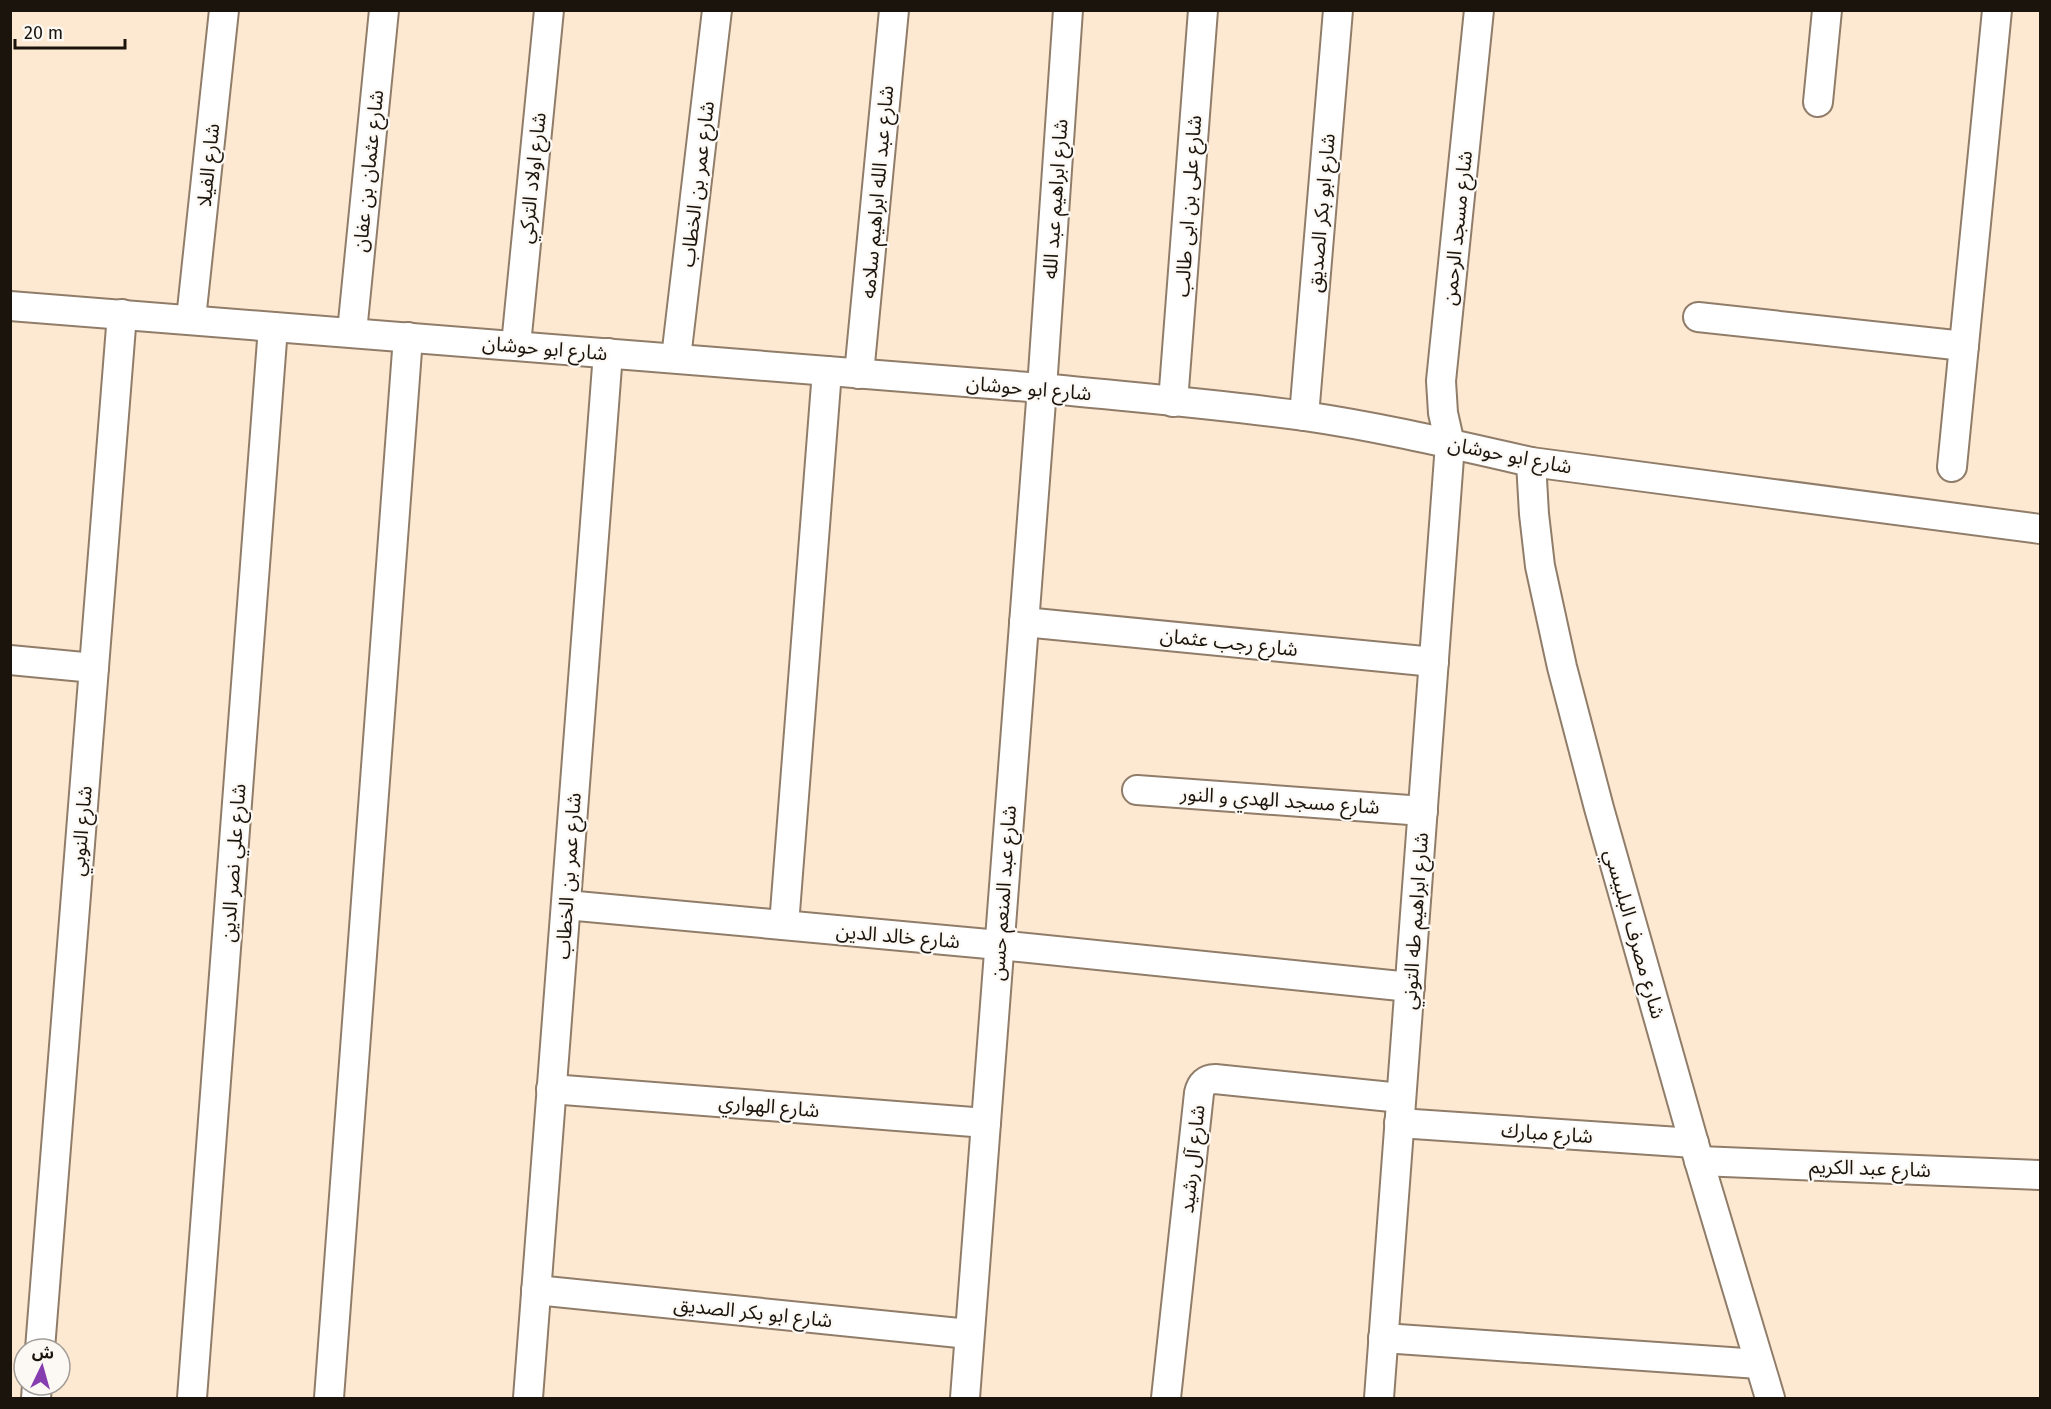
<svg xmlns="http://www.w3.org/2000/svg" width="2051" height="1409" viewBox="0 0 2051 1409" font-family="'Fira Sans','Noto Sans Arabic',sans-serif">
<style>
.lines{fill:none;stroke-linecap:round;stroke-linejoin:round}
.minor-casing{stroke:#907d69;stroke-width:32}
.minor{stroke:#fff;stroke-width:28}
.labels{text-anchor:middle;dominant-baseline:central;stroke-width:4.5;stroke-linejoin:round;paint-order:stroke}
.street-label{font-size:20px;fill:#1b140d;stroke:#fcf8f4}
</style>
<rect width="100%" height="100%" fill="#fde8d2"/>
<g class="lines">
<g class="minor-casing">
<g id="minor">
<path d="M 1818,102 L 1827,10"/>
<path d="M 10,306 L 1042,388 C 1129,397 1217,404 1304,416 C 1380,427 1456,445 1531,462 L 2040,529"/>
<path d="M 1698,317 L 1964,346"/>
<path d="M 191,319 L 224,10"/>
<path d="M 352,332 L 384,10"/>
<path d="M 516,345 L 549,10"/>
<path d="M 676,358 L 717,10"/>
<path d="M 859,374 L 894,10"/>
<path d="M 1173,402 L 1203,10"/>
<path d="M 1304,416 L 1338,10"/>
<path d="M 1531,462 L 1534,514 L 1540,566 L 1562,667 L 1599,808 L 1699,1161 L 1770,1398"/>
<path d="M 1952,467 L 1997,10"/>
<path d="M 1024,622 L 1434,662"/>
<path d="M 10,660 L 94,668"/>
<path d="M 1137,790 L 1423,811"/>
<path d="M 566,905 L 999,945 L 1410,987"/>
<path d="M 784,925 L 827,371"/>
<path d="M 551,1089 L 986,1123"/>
<path d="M 1399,1123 L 1694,1143"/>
<path d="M 1699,1161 L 2040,1175"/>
<path d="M 536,1290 L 969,1334"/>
<path d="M 1383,1338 L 1759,1364"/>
<path d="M 40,1349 L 122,314"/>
<path d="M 36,1398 L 37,1385"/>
<path d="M 192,1398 L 273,327"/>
<path d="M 329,1398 L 408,337"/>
<path d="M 528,1398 L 608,353"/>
<path d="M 965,1398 L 1042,388 L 1068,10"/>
<path d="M 1166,1398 L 1199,1093 C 1201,1084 1206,1079 1215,1079 L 1401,1098"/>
<path d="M 1379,1398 L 1450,444 L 1443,413 L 1441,381 L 1479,10"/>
</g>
</g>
<use href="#minor" class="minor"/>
</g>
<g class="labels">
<g class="street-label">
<text transform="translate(208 165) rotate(-84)">شارع الفيلا</text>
<text transform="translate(368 171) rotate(-84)">شارع عثمان بن عفان</text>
<text transform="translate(532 178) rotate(-84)">شارع اولاد التركي</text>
<text transform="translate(697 184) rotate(-83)">شارع عمر بن الخطاب</text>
<text transform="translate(877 192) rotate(-85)">شارع عبد الله ابراهيم سلامه</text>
<text transform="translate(1055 199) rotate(-86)">شارع ابراهيم عبد الله</text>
<text transform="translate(1188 206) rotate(-86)">شارع على بن ابى طالب</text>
<text transform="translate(1321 213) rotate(-85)">شارع ابو بكر الصديق</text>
<text transform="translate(1457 228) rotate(-84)">شارع مسجد الرحمن</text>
<text transform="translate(545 348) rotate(5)">شارع ابو حوشان</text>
<text transform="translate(1029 388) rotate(5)">شارع ابو حوشان</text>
<text transform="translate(1510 455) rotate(11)">شارع ابو حوشان</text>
<text transform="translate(1229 642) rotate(6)">شارع رجب عثمان</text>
<text transform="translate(1280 800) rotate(4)">شارع مسجد الهدي و النور</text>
<text transform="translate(81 831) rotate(-85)">شارع النوبي</text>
<text transform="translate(233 863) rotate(-86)">شارع علي نصر الدين</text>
<text transform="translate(568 876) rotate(-86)">شارع عمر بن الخطاب</text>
<text transform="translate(1003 893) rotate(-86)">شارع عبد المنعم حسن</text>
<text transform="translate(1415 921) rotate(-86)">شارع ابراهيم طه التوني</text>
<text transform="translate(1635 934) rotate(74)">شارع مصرف البلبيسي</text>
<text transform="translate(898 936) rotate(5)">شارع خالد الدين</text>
<text transform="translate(769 1106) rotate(5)">شارع الهواري</text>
<text transform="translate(1547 1133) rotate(4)">شارع مبارك</text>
<text transform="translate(1192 1159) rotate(-84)">شارع آل رشيد</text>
<text transform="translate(1870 1168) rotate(2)">شارع عبد الكريم</text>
<text transform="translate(753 1312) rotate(6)">شارع ابو بكر الصديق</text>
</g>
</g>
<rect width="2051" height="1409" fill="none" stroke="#1b140d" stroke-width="24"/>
<g transform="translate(42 1367) rotate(5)"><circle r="28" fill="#fcf8f4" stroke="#a29d98" stroke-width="1.5"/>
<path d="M0-4.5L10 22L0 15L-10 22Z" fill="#863daf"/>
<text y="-9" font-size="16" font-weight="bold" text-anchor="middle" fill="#1b140d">ش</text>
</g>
<path d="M15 39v9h110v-9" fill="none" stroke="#1b140d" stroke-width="3"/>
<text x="24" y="39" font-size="18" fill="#1b140d" stroke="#fcf8f4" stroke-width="4.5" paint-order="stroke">20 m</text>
</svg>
